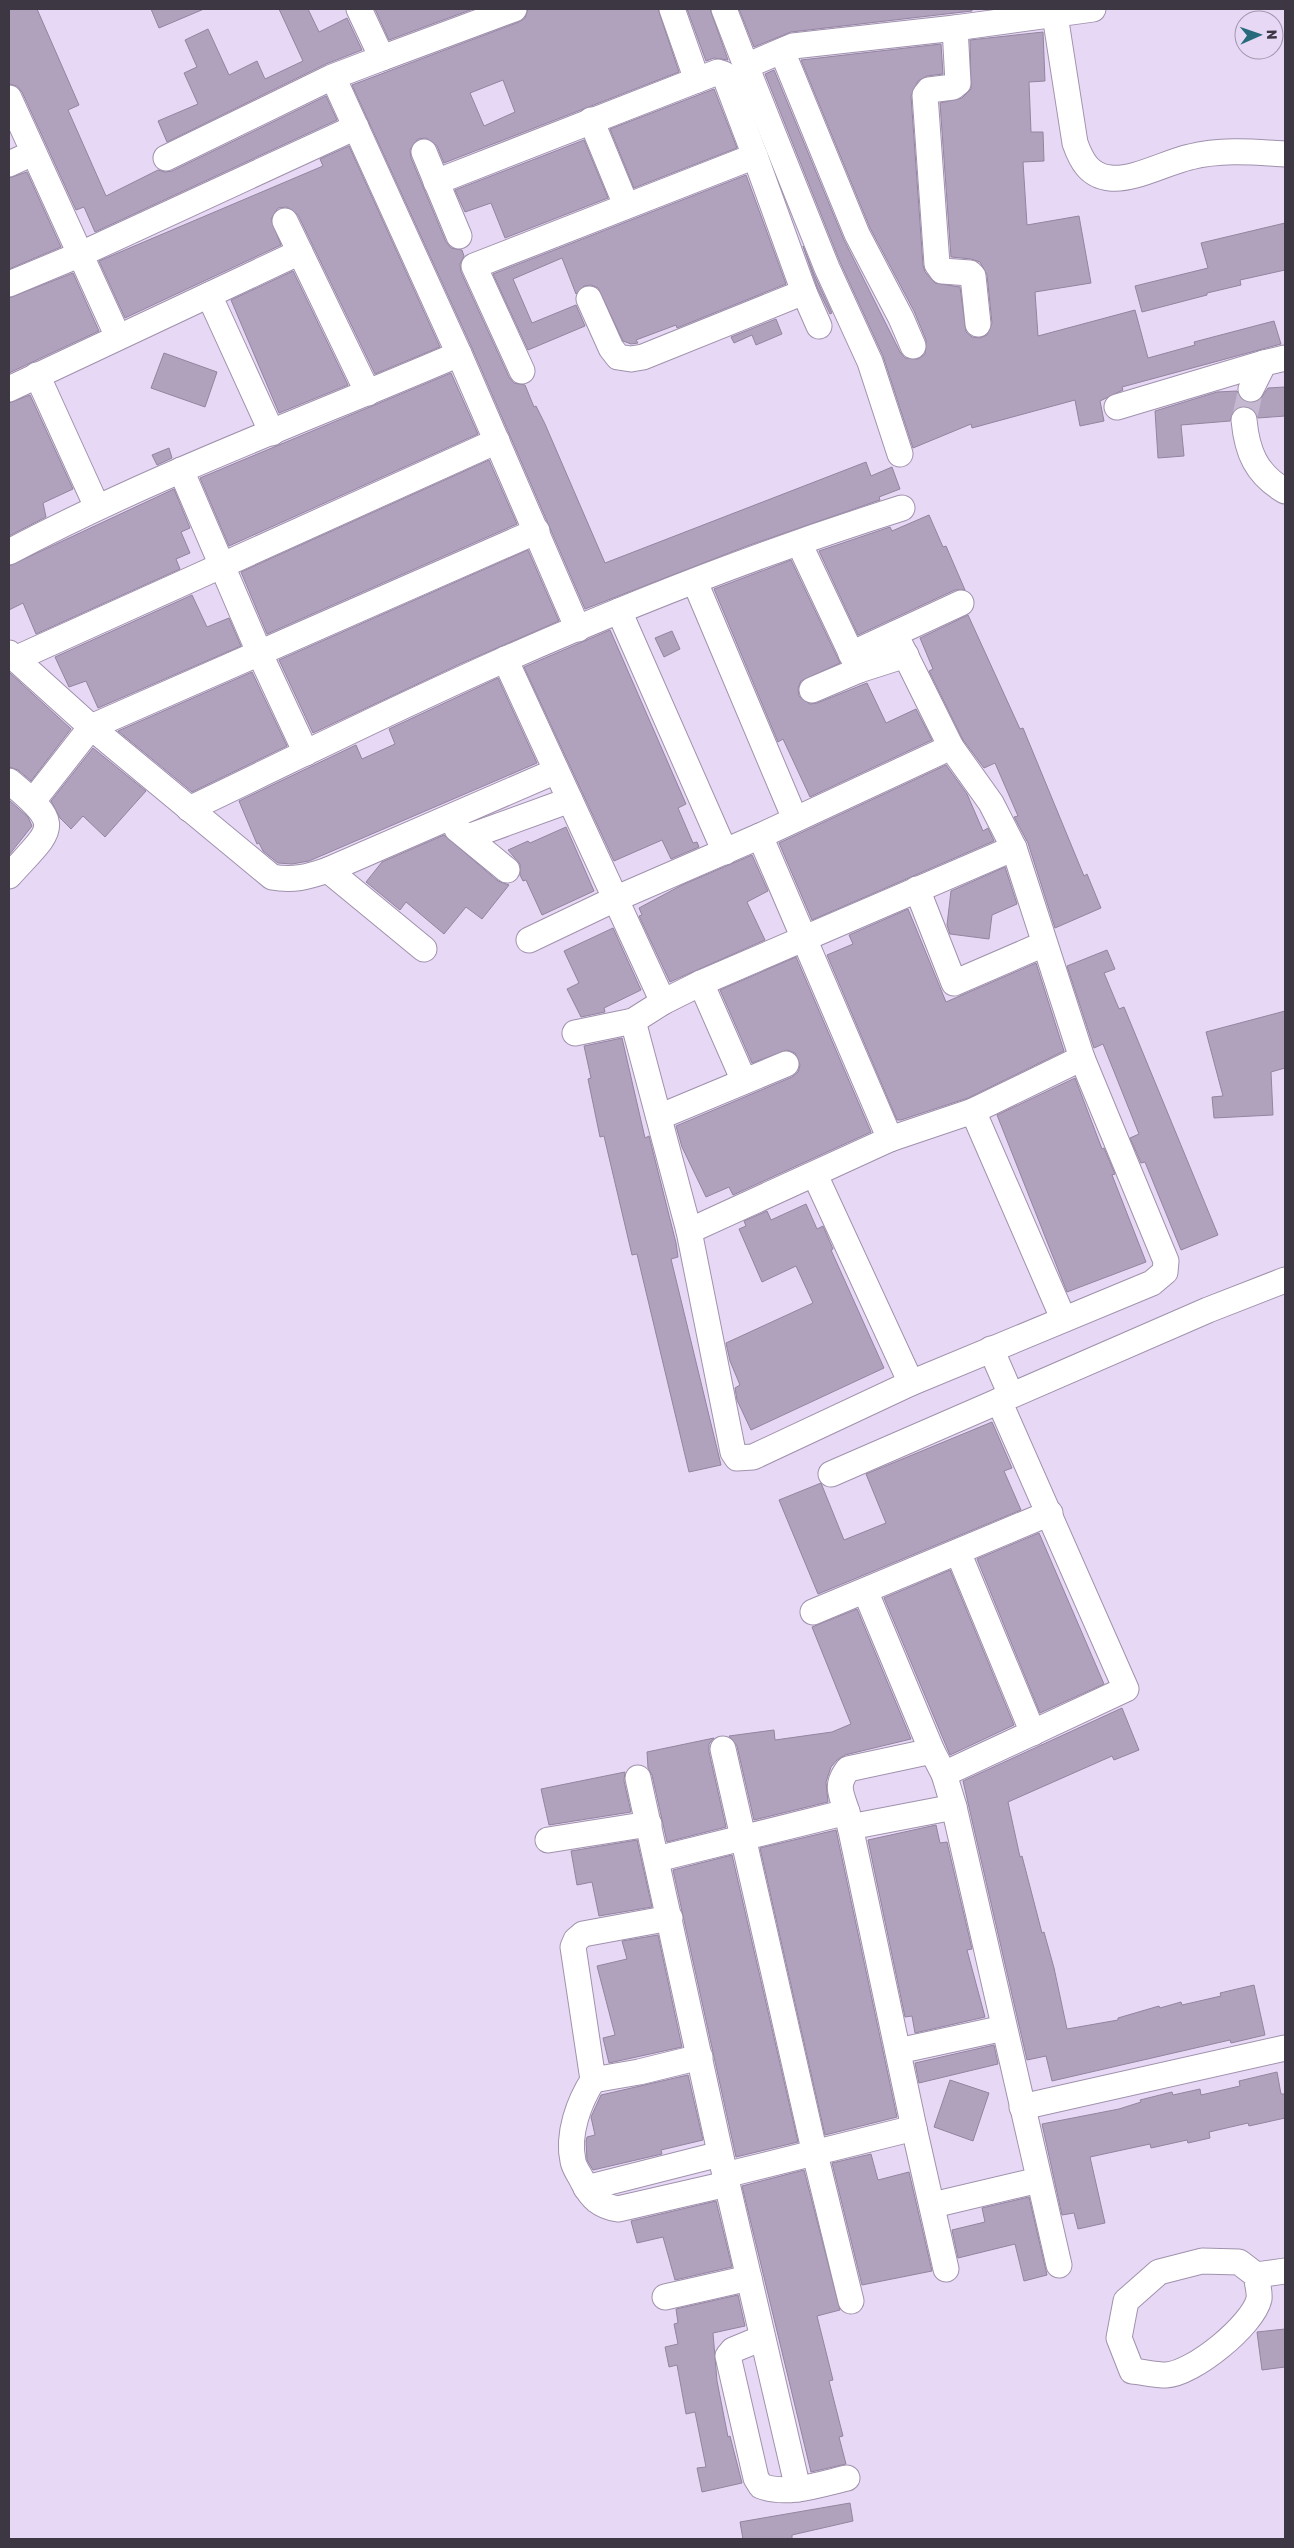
<svg xmlns="http://www.w3.org/2000/svg" width="1294" height="2548" viewBox="0 0 1294 2548" font-family="Rubik,sans-serif">
<style>
.building{fill:#b0a1bd;stroke:#9385a0;fill-rule:evenodd}
.lines{fill:none;stroke-linecap:round;stroke-linejoin:round}
.minor-tunnel{stroke:#c5b8d1;stroke-width:25;stroke-dasharray:25 12;stroke-linecap:butt}
.minor-casing{stroke:#a092ad;stroke-width:27}
.minor{stroke:#fff;stroke-width:25}
</style>
<rect width="100%" height="100%" fill="#e7d8f5"/>
<g class="building">
<path d="M 9,9 L 37,9 L 79,105 L 68,110 L 106,196 L 158,170 L 165,172 L 172,171 L 326,96 L 337,120 L 95,232 L 84,207 L 76,210 L 22,92 L 17,86 L 9,84 Z"/>
<path d="M 151,9 L 204,9 L 159,28 Z"/>
<path d="M 279,9 L 308,9 L 319,32 L 347,18 L 362,50 L 326,64 L 167,142 L 158,121 L 198,104 L 184,73 L 197,67 L 185,40 L 208,29 L 229,75 L 257,61 L 265,79 L 303,61 Z"/>
<path d="M 375,9 L 473,9 L 389,40 Z"/>
<path d="M 528,9 L 658,9 L 679,72 L 444,163 L 437,146 L 426,138 L 418,139 L 410,150 L 411,158 L 446,242 L 451,248 L 462,250 L 464,256 L 460,264 L 461,272 L 509,377 L 514,383 L 525,385 L 534,407 L 536,406 L 545,424 L 605,563 L 866,462 L 871,476 L 892,467 L 900,489 L 879,497 L 880,500 L 747,546 L 585,609 L 472,348 L 352,85 L 519,22 L 525,18 ZM 503,80 L 515,112 L 484,126 L 470,93 Z"/>
<path d="M 687,9 L 710,9 L 728,60 L 714,58 L 706,61 Z"/>
<path d="M 739,9 L 972,9 L 972,11 L 791,32 L 754,47 Z"/>
<path d="M 1043,32 L 1045,81 L 1029,82 L 1031,132 L 1043,132 L 1044,161 L 1023,162 L 1027,225 L 1079,216 L 1091,283 L 1035,292 L 1038,336 L 1135,310 L 1148,358 L 1195,345 L 1194,342 L 1274,321 L 1281,344 L 1122,387 L 1123,390 L 1100,401 L 1104,421 L 1080,426 L 1075,400 L 972,428 L 971,424 L 913,448 L 883,356 L 840,262 L 765,74 L 774,70 L 844,240 L 900,352 L 905,358 L 918,359 L 925,354 L 926,340 L 914,311 L 870,228 L 801,60 L 941,44 L 943,74 L 927,76 L 918,81 L 911,96 L 923,265 L 925,272 L 935,283 L 960,287 L 966,332 L 972,337 L 980,338 L 987,335 L 992,323 L 987,275 L 980,262 L 971,259 L 951,257 L 940,103 L 962,98 L 971,89 L 970,40 Z"/>
<path d="M 714,89 L 737,148 L 634,188 L 610,129 Z"/>
<path d="M 584,140 L 608,198 L 505,238 L 491,203 L 465,212 L 455,190 Z"/>
<path d="M 349,146 L 440,347 L 375,374 L 298,215 L 287,207 L 278,208 L 271,219 L 281,245 L 125,318 L 99,261 L 323,166 L 320,159 Z"/>
<path d="M 27,172 L 61,247 L 9,269 L 9,178 Z"/>
<path d="M 746,175 L 786,284 L 677,328 L 676,325 L 636,340 L 638,343 L 631,344 L 623,341 L 598,288 L 591,285 L 584,286 L 576,294 L 562,258 L 513,279 L 532,323 L 576,305 L 585,326 L 528,350 L 493,274 Z"/>
<path d="M 1285,223 L 1285,270 L 1240,280 L 1241,285 L 1207,293 L 1207,295 L 1142,312 L 1135,286 L 1208,268 L 1201,243 Z"/>
<path d="M 803,246 L 814,274 L 832,313 L 830,314 L 817,287 Z"/>
<path d="M 293,271 L 348,385 L 279,413 L 231,300 Z"/>
<path d="M 73,273 L 99,331 L 9,373 L 9,298 Z"/>
<path d="M 776,319 L 782,334 L 756,345 L 752,335 L 734,343 L 731,337 Z"/>
<path d="M 164,353 L 217,372 L 205,407 L 151,388 Z"/>
<path d="M 451,373 L 478,434 L 229,546 L 200,478 Z"/>
<path d="M 1285,387 L 1285,416 L 1258,418 L 1255,411 L 1243,406 L 1235,409 L 1230,421 L 1181,425 L 1184,456 L 1158,458 L 1155,411 L 1217,392 L 1237,391 L 1244,402 L 1252,403 L 1259,401 L 1268,388 Z"/>
<path d="M 30,395 L 73,489 L 43,503 L 46,517 L 9,536 L 9,403 Z"/>
<path d="M 169,448 L 172,458 L 157,465 L 152,455 Z"/>
<path d="M 489,460 L 517,524 L 267,634 L 241,572 Z"/>
<path d="M 174,489 L 190,528 L 181,532 L 190,553 L 176,559 L 180,569 L 36,634 L 23,603 L 9,610 L 9,566 Z"/>
<path d="M 929,515 L 943,547 L 946,546 L 965,590 L 955,590 L 858,635 L 819,551 L 890,527 L 892,531 Z"/>
<path d="M 528,550 L 559,621 L 460,664 L 313,733 L 279,660 Z"/>
<path d="M 791,560 L 840,663 L 801,681 L 798,688 L 799,696 L 810,704 L 817,703 L 867,683 L 886,723 L 916,709 L 932,740 L 810,797 L 783,739 L 778,742 L 714,589 Z"/>
<path d="M 192,595 L 207,627 L 229,618 L 241,646 L 98,708 L 86,681 L 69,687 L 55,657 Z"/>
<path d="M 968,615 L 1020,729 L 1023,728 L 1084,876 L 1087,874 L 1101,908 L 1055,928 L 1028,843 L 1014,817 L 1018,816 L 995,763 L 984,768 L 963,740 L 929,671 L 933,669 L 920,638 Z"/>
<path d="M 610,630 L 686,804 L 678,808 L 693,843 L 697,842 L 699,847 L 671,859 L 662,840 L 614,861 L 524,667 Z"/>
<path d="M 672,631 L 680,649 L 664,657 L 655,638 Z"/>
<path d="M 9,672 L 71,729 L 31,781 L 18,770 L 9,767 Z"/>
<path d="M 252,672 L 287,746 L 192,792 L 118,731 Z"/>
<path d="M 498,678 L 537,763 L 309,861 L 292,864 L 278,863 L 263,851 L 259,843 L 257,844 L 239,801 L 356,745 L 362,759 L 395,744 L 389,729 Z"/>
<path d="M 93,748 L 146,791 L 105,837 L 83,816 L 71,829 L 60,818 L 51,801 Z"/>
<path d="M 946,765 L 967,794 L 983,831 L 988,828 L 994,841 L 812,920 L 779,843 Z"/>
<path d="M 9,800 L 28,817 L 32,826 L 9,855 Z"/>
<path d="M 566,827 L 594,891 L 542,915 L 526,880 L 523,881 L 520,875 L 520,864 L 508,850 L 528,841 L 530,843 Z"/>
<path d="M 444,835 L 498,881 L 509,885 L 482,919 L 466,907 L 444,934 L 406,902 L 400,910 L 366,882 L 382,862 Z"/>
<path d="M 752,855 L 768,891 L 747,902 L 765,940 L 670,982 L 639,916 L 642,915 L 639,908 L 682,885 Z"/>
<path d="M 1005,867 L 1017,904 L 992,915 L 989,939 L 950,934 L 947,925 L 951,891 Z"/>
<path d="M 908,909 L 946,1002 L 1036,963 L 1064,1051 L 968,1098 L 901,1120 L 897,1120 L 827,955 L 853,944 L 849,935 Z"/>
<path d="M 613,928 L 641,990 L 604,1008 L 605,1012 L 581,1017 L 567,989 L 579,983 L 564,951 Z"/>
<path d="M 1107,950 L 1115,969 L 1104,973 L 1119,1009 L 1124,1007 L 1218,1235 L 1181,1250 L 1145,1162 L 1141,1163 L 1130,1138 L 1139,1134 L 1103,1044 L 1094,1048 L 1067,966 Z"/>
<path d="M 796,957 L 871,1132 L 733,1195 L 729,1187 L 706,1197 L 682,1147 L 676,1126 L 792,1077 L 798,1072 L 800,1065 L 795,1053 L 787,1050 L 752,1063 L 720,990 Z"/>
<path d="M 1285,1011 L 1285,1068 L 1271,1072 L 1273,1115 L 1214,1118 L 1212,1097 L 1223,1096 L 1206,1032 Z"/>
<path d="M 622,1038 L 645,1138 L 649,1136 L 676,1243 L 678,1257 L 671,1259 L 721,1465 L 689,1472 L 637,1254 L 632,1255 L 604,1136 L 600,1137 L 588,1079 L 591,1078 L 584,1046 Z"/>
<path d="M 1075,1078 L 1102,1149 L 1104,1148 L 1115,1174 L 1112,1175 L 1146,1262 L 1067,1292 L 997,1115 Z"/>
<path d="M 806,1204 L 817,1229 L 823,1226 L 833,1249 L 831,1250 L 884,1368 L 751,1430 L 737,1400 L 735,1388 L 740,1385 L 730,1361 L 726,1343 L 813,1303 L 796,1266 L 762,1282 L 739,1229 L 746,1226 L 744,1221 L 767,1211 L 771,1220 Z"/>
<path d="M 992,1422 L 1012,1468 L 1004,1471 L 1021,1510 L 818,1594 L 779,1500 L 821,1483 L 844,1540 L 886,1523 L 866,1474 Z"/>
<path d="M 1039,1533 L 1104,1684 L 1040,1713 L 977,1559 Z"/>
<path d="M 950,1570 L 1014,1725 L 950,1755 L 884,1598 Z"/>
<path d="M 857,1609 L 911,1739 L 845,1755 L 837,1760 L 831,1767 L 826,1782 L 828,1802 L 754,1820 L 737,1746 L 729,1736 L 774,1730 L 775,1740 L 832,1732 L 851,1724 L 812,1627 Z"/>
<path d="M 1122,1708 L 1139,1750 L 1114,1760 L 1112,1756 L 1008,1802 L 1020,1857 L 1022,1856 L 1042,1933 L 1044,1932 L 1054,1968 L 1067,2029 L 1118,2020 L 1118,2018 L 1159,2006 L 1160,2008 L 1181,2002 L 1182,2005 L 1221,1996 L 1220,1993 L 1254,1985 L 1265,2035 L 1231,2043 L 1230,2040 L 1052,2081 L 1046,2056 L 1027,2060 L 963,1781 Z"/>
<path d="M 714,1738 L 709,1744 L 709,1752 L 726,1827 L 667,1842 L 652,1775 L 648,1768 L 647,1752 Z"/>
<path d="M 625,1772 L 624,1781 L 631,1812 L 549,1825 L 541,1789 Z"/>
<path d="M 936,1825 L 940,1843 L 947,1842 L 972,1949 L 967,1950 L 985,2017 L 915,2033 L 912,2016 L 905,2017 L 868,1840 Z"/>
<path d="M 836,1830 L 897,2117 L 825,2135 L 760,1848 Z"/>
<path d="M 637,1840 L 652,1907 L 599,1916 L 592,1882 L 577,1885 L 571,1851 Z"/>
<path d="M 732,1855 L 798,2142 L 736,2157 L 673,1870 Z"/>
<path d="M 658,1935 L 682,2047 L 609,2063 L 603,2038 L 615,2035 L 597,1966 L 627,1959 L 622,1941 Z"/>
<path d="M 994,2045 L 998,2064 L 919,2083 L 915,2063 Z"/>
<path d="M 1277,2072 L 1281,2094 L 1285,2094 L 1285,2118 L 1249,2126 L 1248,2123 L 1209,2132 L 1210,2138 L 1188,2143 L 1187,2140 L 1151,2148 L 1150,2144 L 1090,2157 L 1105,2223 L 1078,2229 L 1074,2213 L 1062,2215 L 1042,2124 L 1119,2109 L 1141,2102 L 1140,2100 L 1172,2092 L 1173,2095 L 1200,2089 L 1201,2095 L 1240,2086 L 1239,2081 Z"/>
<path d="M 688,2075 L 703,2140 L 661,2150 L 662,2154 L 593,2170 L 587,2160 L 586,2141 L 587,2137 L 595,2135 L 591,2117 L 601,2095 Z"/>
<path d="M 950,2080 L 989,2093 L 973,2141 L 934,2127 Z"/>
<path d="M 871,2154 L 878,2180 L 909,2172 L 932,2271 L 862,2285 L 832,2163 Z"/>
<path d="M 804,2170 L 840,2310 L 817,2316 L 833,2380 L 829,2381 L 843,2436 L 839,2437 L 846,2464 L 811,2472 L 742,2186 Z"/>
<path d="M 1029,2197 L 1047,2275 L 1024,2281 L 1015,2244 L 958,2258 L 952,2230 L 985,2222 L 982,2208 Z"/>
<path d="M 716,2201 L 732,2267 L 675,2280 L 663,2237 L 637,2243 L 631,2221 Z"/>
<path d="M 738,2295 L 745,2326 L 713,2333 L 717,2381 L 728,2437 L 730,2436 L 742,2483 L 702,2492 L 697,2468 L 706,2467 L 695,2412 L 686,2414 L 677,2365 L 669,2367 L 665,2347 L 678,2344 L 674,2324 L 678,2323 L 676,2309 Z"/>
<path d="M 1285,2329 L 1285,2367 L 1262,2370 L 1257,2332 Z"/>
<path d="M 850,2503 L 853,2521 L 792,2535 L 792,2539 L 743,2539 L 740,2522 Z"/>
</g>
<g class="lines">
<path class="minor-tunnel" d="M 1244,420 L 1251,389"/>
<g class="minor-casing">
<g id="minor">
<path d="M 359,9 L 382,58 L 514,9"/>
<path d="M 724,9 L 746,66"/>
<path d="M 1051,9 L 1055,15 L 1075,143 C 1081,160 1089,176 1110,178 C 1133,181 1167,162 1190,157 C 1222,149 1253,152 1285,154"/>
<path d="M 955,28 L 958,83 L 953,87 L 929,90 L 925,95 L 937,264 L 942,271 L 970,273 L 973,276 L 978,324"/>
<path d="M 782,51 L 857,234 L 901,318 L 913,346"/>
<path d="M 338,88 L 459,354 L 578,629"/>
<path d="M 9,98 L 118,337"/>
<path d="M 591,120 L 626,205"/>
<path d="M 424,152 L 459,236"/>
<path d="M 755,156 L 804,292 L 819,326"/>
<path d="M 166,158 L 332,77 L 382,58"/>
<path d="M 9,164 L 33,153"/>
<path d="M 436,182 L 697,80 L 672,9"/>
<path d="M 285,221 L 368,393"/>
<path d="M 9,284 L 81,254 L 356,127"/>
<path d="M 209,295 L 272,433"/>
<path d="M 589,299 L 611,348 L 618,357 L 631,359 L 643,357 L 804,292"/>
<path d="M 522,371 L 474,266 L 755,156 L 724,74 L 718,72 L 697,80"/>
<path d="M 37,375 L 97,507"/>
<path d="M 9,389 L 300,252"/>
<path d="M 1251,389 L 1264,363 L 1285,358"/>
<path d="M 1117,407 L 1264,363"/>
<path d="M 1244,420 C 1247,452 1256,474 1285,491"/>
<path d="M 900,454 L 870,362 L 827,268 L 746,66 L 793,46 L 955,28 L 1093,9"/>
<path d="M 181,470 L 259,652 L 306,753"/>
<path d="M 799,543 L 859,670"/>
<path d="M 9,552 C 154,475 308,419 459,354"/>
<path d="M 695,582 L 795,819"/>
<path d="M 619,611 L 725,852"/>
<path d="M 9,653 L 91,727 L 272,877 C 293,881 307,877 328,870 L 556,771"/>
<path d="M 851,654 L 961,603"/>
<path d="M 15,659 L 497,441"/>
<path d="M 505,659 L 663,1002"/>
<path d="M 812,690 L 859,670 L 906,655"/>
<path d="M 9,781 C 65,827 53,827 9,876"/>
<path d="M 33,801 L 91,727 L 537,531"/>
<path d="M 189,809 C 294,759 399,706 506,659 C 635,602 768,550 902,508"/>
<path d="M 457,829 L 507,870"/>
<path d="M 760,836 L 890,1139"/>
<path d="M 468,837 L 570,800"/>
<path d="M 328,870 L 424,949"/>
<path d="M 917,889 L 954,983 L 1044,944"/>
<path d="M 529,940 L 615,899 L 760,836 L 951,747"/>
<path d="M 701,983 L 744,1081"/>
<path d="M 633,1021 L 689,1231 L 733,1452 L 737,1458 L 753,1457 L 911,1383 L 1152,1283 L 1165,1272 L 1166,1261 L 1082,1058 L 1014,848 L 991,803 L 951,747 L 895,634"/>
<path d="M 575,1033 L 633,1021 L 663,1002 L 701,983 L 1014,848"/>
<path d="M 973,1111 L 1063,1318"/>
<path d="M 659,1117 L 786,1064"/>
<path d="M 815,1175 L 911,1383"/>
<path d="M 689,1231 L 890,1139 L 973,1111 L 1082,1058"/>
<path d="M 991,1349 L 1011,1395"/>
<path d="M 831,1474 L 999,1401"/>
<path d="M 958,1552 L 1033,1733"/>
<path d="M 869,1600 L 932,1751 L 944,1774 L 954,1807 L 1059,2265"/>
<path d="M 813,1612 L 1050,1513"/>
<path d="M 723,1749 L 815,2154 L 851,2301"/>
<path d="M 932,1751 L 848,1769 C 835,1786 841,1793 847,1812 L 914,2128 L 946,2269"/>
<path d="M 944,1774 L 1126,1689 L 999,1401 L 1208,1310 L 1285,1280"/>
<path d="M 638,1778 L 725,2175 L 798,2489"/>
<path d="M 850,1827 L 954,1807"/>
<path d="M 548,1840 L 649,1824"/>
<path d="M 657,1859 L 847,1812"/>
<path d="M 670,1918 L 583,1934 L 576,1940 L 573,1947 L 593,2080 L 639,2072 L 700,2057"/>
<path d="M 898,2051 L 1004,2028"/>
<path d="M 593,2080 C 579,2102 567,2134 573,2161 C 574,2168 580,2175 583,2182 C 591,2198 600,2206 618,2209 L 727,2184"/>
<path d="M 1022,2107 L 1285,2048"/>
<path d="M 725,2175 L 914,2128"/>
<path d="M 586,2188 L 720,2154"/>
<path d="M 933,2205 L 1039,2180"/>
<path d="M 1256,2275 C 1257,2282 1260,2292 1259,2299 C 1253,2325 1193,2374 1166,2375 C 1155,2375 1143,2372 1132,2371 L 1119,2338 L 1126,2301 L 1159,2272 L 1202,2261 L 1239,2262 L 1256,2275 L 1285,2271"/>
<path d="M 665,2297 L 749,2278"/>
<path d="M 762,2338 L 733,2350 L 728,2356 L 756,2478 L 761,2486 C 787,2496 821,2484 847,2478"/>
</g>
</g>
<use href="#minor" class="minor"/>
</g>
<rect width="1294" height="2548" fill="none" stroke="#3d3743" stroke-width="20"/>
<g transform="translate(1259 35) rotate(88)"><circle r="24" fill="#e7d8f5" stroke="#a398ae"/>
<path d="M0-4L9 19L0 12L-9 19Z" fill="#266a7b"/>
<text y="-8" font-size="14" font-weight="bold" text-anchor="middle" fill="#3d3743">N</text>
</g>
</svg>
